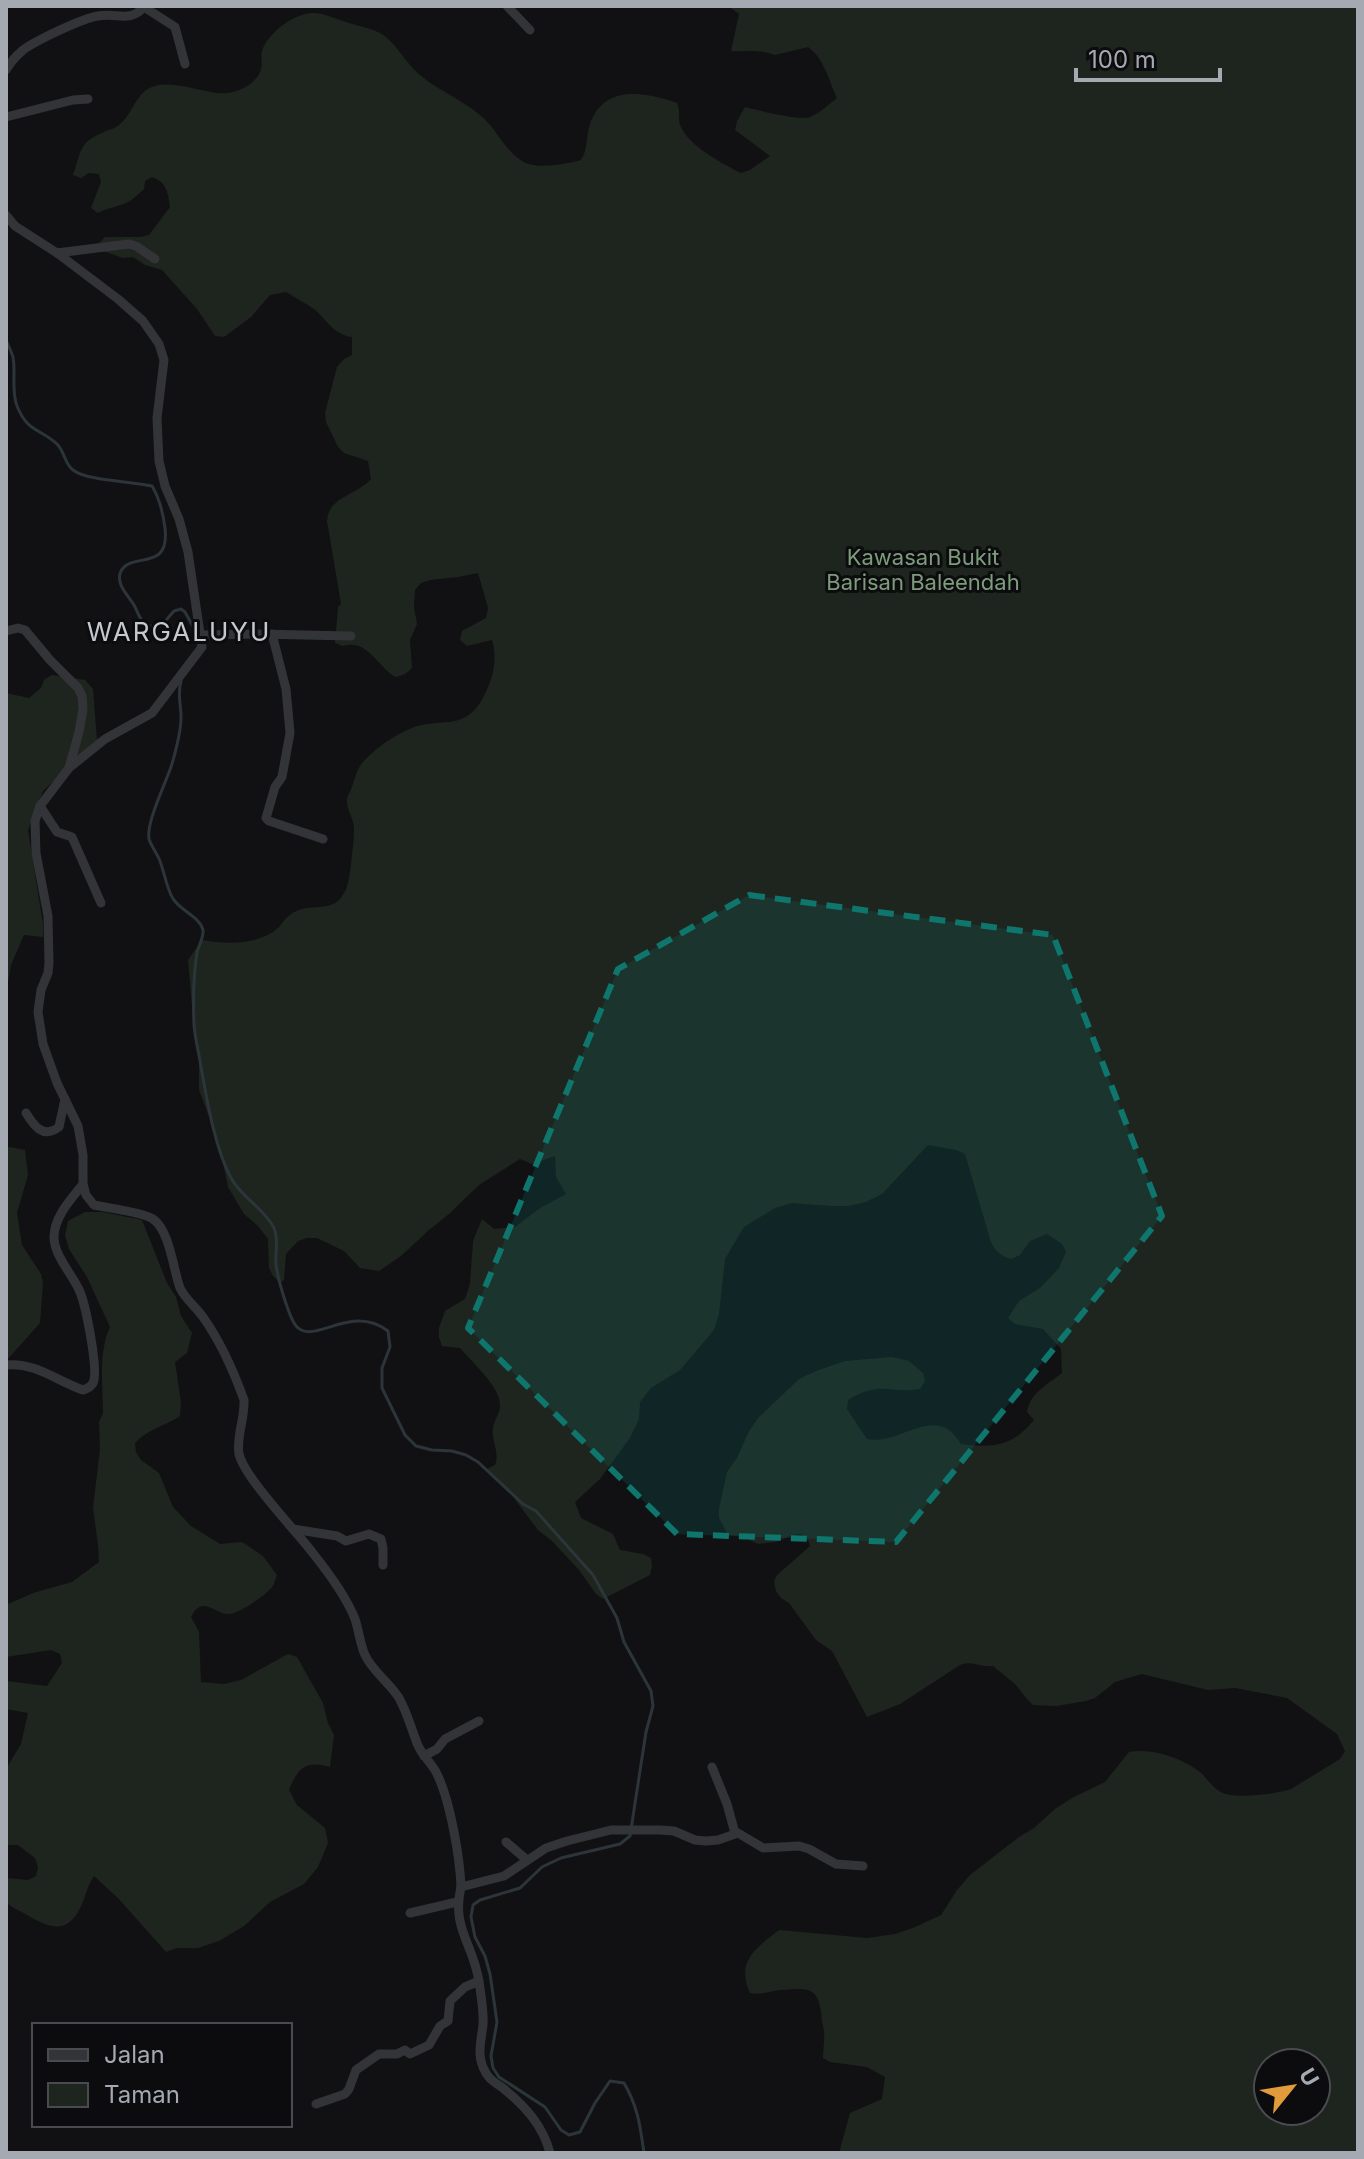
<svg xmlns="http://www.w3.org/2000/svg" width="1364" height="2159" viewBox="0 0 1364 2159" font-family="Inter,sans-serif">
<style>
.green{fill:#1e251e;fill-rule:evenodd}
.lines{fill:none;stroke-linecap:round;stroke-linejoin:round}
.stream{stroke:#2c353a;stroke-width:3}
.street{stroke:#333437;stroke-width:9}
.marked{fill:#0f766e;fill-opacity:0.2;stroke:#0f766e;stroke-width:6;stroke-dasharray:16 10;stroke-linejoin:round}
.labels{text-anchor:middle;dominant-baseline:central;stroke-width:6;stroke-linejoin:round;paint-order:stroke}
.park-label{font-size:22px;fill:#7d9c7c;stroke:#0c0c0e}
.quarter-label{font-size:26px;letter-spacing:2px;fill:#c4c8cf;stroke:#0c0c0e}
</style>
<rect width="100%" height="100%" fill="#111113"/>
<g class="green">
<path d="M 728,6 L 1358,6 L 1358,2153 L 839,2153 L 850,2113 L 882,2099 L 885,2077 L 867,2067 L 830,2062 L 823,2058 C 823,2049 825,2040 824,2032 C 824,2028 822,2024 822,2020 C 819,1988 812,1987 781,1990 C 770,1991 761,1995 750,1993 C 735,1961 757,1947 779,1930 L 867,1938 L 895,1934 L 913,1928 L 941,1915 L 957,1890 L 970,1875 L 1019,1837 L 1034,1828 L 1055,1809 L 1072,1798 L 1105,1782 L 1129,1752 C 1153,1748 1181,1758 1200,1772 C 1207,1778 1213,1789 1223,1793 C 1237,1799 1276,1794 1291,1789 L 1340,1759 L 1345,1751 L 1337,1734 L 1287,1698 L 1235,1688 L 1208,1690 L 1142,1674 L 1115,1682 L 1095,1698 L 1086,1701 L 1056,1706 L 1033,1705 L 1027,1699 L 1015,1684 L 993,1666 C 981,1668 972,1660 960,1665 L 900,1704 L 867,1717 L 832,1651 L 816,1640 L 789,1603 L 781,1598 L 776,1591 L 774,1582 L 776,1576 L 810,1546 L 808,1540 L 801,1534 L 792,1535 L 776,1542 L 758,1544 L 741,1536 L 728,1535 L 719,1518 L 719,1509 L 727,1472 L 737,1458 L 749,1431 L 759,1417 L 799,1379 L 816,1371 L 845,1361 L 892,1357 L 909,1361 L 923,1373 L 925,1381 L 920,1389 C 888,1394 881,1380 848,1400 L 847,1409 L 867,1439 C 901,1446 936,1401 961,1444 C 993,1448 1012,1447 1034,1420 L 1027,1412 C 1030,1393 1047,1385 1062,1373 L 1061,1349 L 1043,1329 L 1015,1324 L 1008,1318 L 1019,1301 L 1040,1288 L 1059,1268 L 1066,1252 L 1062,1244 L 1047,1234 L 1030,1241 L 1020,1255 L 1011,1259 C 1001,1256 996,1252 991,1242 L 965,1154 L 956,1150 L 928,1145 L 882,1194 L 866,1202 L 848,1206 L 831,1206 L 792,1203 L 775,1208 L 744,1227 L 725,1259 L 719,1314 L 714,1330 L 680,1370 L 651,1388 L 640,1402 L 639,1419 L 630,1438 L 600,1479 L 575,1502 L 581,1518 L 613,1534 L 620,1550 L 643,1554 L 651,1558 L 652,1566 L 650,1575 L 603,1599 L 596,1594 L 579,1570 L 552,1541 L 538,1530 L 504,1485 L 490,1475 L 487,1469 L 495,1465 C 500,1451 491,1441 493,1428 C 494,1420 501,1412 500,1404 C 500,1387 471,1361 460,1348 L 442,1346 L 439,1337 L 439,1328 L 445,1311 L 465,1299 L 470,1284 L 473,1241 L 482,1219 L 494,1229 L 515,1227 L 540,1208 L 566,1194 L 556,1177 L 555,1156 L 532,1164 L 520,1159 L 479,1185 L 449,1214 L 429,1230 L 401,1256 L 379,1271 L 360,1268 L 344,1251 L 317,1238 L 307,1238 L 298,1241 L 286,1254 L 284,1280 L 280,1283 L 273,1276 L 269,1268 L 268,1239 L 258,1226 L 244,1214 L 228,1187 L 219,1144 L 199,1090 L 199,1052 L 194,1030 L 188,960 L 202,940 C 226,944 257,946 278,928 C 282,924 285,918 290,915 C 305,902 327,913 340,899 C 349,889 349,876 351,865 C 352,853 354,841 354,829 C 354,819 346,809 347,800 C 347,796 350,792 351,789 C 354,782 356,772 360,766 C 369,753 389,739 403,732 C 443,711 468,741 490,682 C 495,670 496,652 492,640 L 467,646 L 460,640 L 462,631 L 486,618 L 488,608 L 478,573 L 458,577 L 430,580 L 421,583 L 415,590 L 414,607 L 417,624 L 410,640 L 412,668 L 405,674 L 396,677 C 378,668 368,638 343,646 L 335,643 L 338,607 L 341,604 L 327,521 C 329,496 356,496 371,479 L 368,461 L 344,453 L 338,447 L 326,422 L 325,413 L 337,367 L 344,359 L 352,355 L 352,337 C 334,335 327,320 315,310 C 306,303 295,298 286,292 L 270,295 L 251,317 L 224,337 L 215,336 L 197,309 L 162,270 L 145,265 L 133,257 L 123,258 L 103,251 L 99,243 L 105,237 L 140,237 L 149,235 L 170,207 C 168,193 167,182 152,177 L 145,181 L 144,189 C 138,194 133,200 126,203 C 116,207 107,208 98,213 L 91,208 L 101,182 L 99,174 L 89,173 L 81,178 L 73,175 C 81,152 79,142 102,133 C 107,130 115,129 119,125 C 130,117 134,100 145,91 C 167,74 205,96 228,93 C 241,91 258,82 261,69 C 263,64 260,57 262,51 C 268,33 294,13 313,13 C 323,13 334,18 343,21 C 354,25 367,27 378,32 C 396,41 405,63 420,75 C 439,91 463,100 481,116 C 497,129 504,150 522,161 C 535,170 566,164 581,160 C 588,150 586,136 590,124 C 604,84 645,92 677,103 C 681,112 677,119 681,127 C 689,146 723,164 741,173 L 750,170 L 770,156 L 735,130 L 737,121 L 745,107 C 757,110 800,121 810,117 C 819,114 829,104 837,98 C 829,81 824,58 808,47 L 775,55 C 762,49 745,52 731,51 L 739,14 ZM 1268,2063 L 1316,2063 L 1316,2111 L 1268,2111 Z"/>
<path d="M 52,675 L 85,680 L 93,689 L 97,740 L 43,791 L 28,830 L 43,924 L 43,937 L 24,935 L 11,965 L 6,994 L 6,693 L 29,698 L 41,688 L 44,680 Z"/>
<path d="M 10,1147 L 25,1150 L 28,1175 L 17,1213 L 22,1245 L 41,1274 L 43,1283 L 40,1323 L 6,1361 L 6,1148 Z"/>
<path d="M 85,1212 L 103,1212 L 142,1220 L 167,1283 L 176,1297 L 181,1316 L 192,1333 L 187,1353 L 175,1362 L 181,1402 L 180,1416 C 165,1426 148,1429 135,1443 L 136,1452 L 141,1460 L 159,1473 L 173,1507 L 191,1526 L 220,1544 L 242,1542 L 263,1556 L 277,1575 C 275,1579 275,1583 272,1587 C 266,1595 239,1614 229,1614 C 214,1614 202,1594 191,1617 L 199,1632 L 201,1682 L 224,1684 L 241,1680 L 288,1654 L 297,1657 L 323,1703 L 328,1723 L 334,1735 L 330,1767 C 305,1760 298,1768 289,1790 L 297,1805 L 325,1828 L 328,1843 L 318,1867 L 304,1884 L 270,1902 L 244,1926 L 219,1941 L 198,1948 L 177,1948 L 166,1952 L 118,1898 L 94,1876 C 86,1887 85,1901 78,1912 C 63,1938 41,1923 22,1912 C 16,1909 11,1907 6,1902 L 6,1878 L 28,1880 L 36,1876 L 38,1867 L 35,1858 L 18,1845 L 6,1845 L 6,1769 L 21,1744 L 28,1713 L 6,1709 L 6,1681 L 47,1686 L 62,1663 L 60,1654 L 51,1650 L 6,1657 L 6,1605 L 33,1593 L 72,1582 L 99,1562 L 98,1545 L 93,1508 L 100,1449 L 99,1422 L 103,1413 C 103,1386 98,1352 110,1327 L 87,1277 L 69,1249 L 65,1235 L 68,1221 Z"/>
</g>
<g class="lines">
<g class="stream">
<path d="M 6,340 C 8,345 11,351 13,357 C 16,374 11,390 17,406 C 28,433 40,428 57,444 C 65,452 64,463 73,470 C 87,481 132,481 152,486 C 160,499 163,513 165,528 C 170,573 132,551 121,571 C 115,584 128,595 134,605 C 137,610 139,618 143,622 C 148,627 154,627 161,626 L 174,611 L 181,609 L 185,612 L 195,630"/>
<path d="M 181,681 C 177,695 181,704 181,717 C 181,732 176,750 172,764 C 166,783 146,822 149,839 C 151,846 157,853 160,861 C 164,872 166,884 171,895 C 177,910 199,915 203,930 C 204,938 198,946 197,953 C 193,977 193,1001 194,1025 C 195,1039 199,1053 201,1067 C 207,1100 215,1149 231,1178 C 241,1197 264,1208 274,1228 C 279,1239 275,1253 276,1264 C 277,1276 289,1319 297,1327 C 315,1345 351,1303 388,1331 L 390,1347 L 382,1368 L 382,1388 L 405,1435 L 416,1446 L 432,1450 L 452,1451 L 466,1455 L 478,1462 L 523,1504 L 536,1511 L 593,1575 L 617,1618 L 624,1642 L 651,1691 L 653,1706 L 646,1732 L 630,1836 L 620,1844 L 561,1858 L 542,1867 L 520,1888 L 480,1900 L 473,1905 L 471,1917 L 475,1937 L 485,1956 L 490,1974 L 497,2022 L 491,2056 L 493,2068 L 499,2077 L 545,2107 L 561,2130 L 569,2135 L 580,2132 L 595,2103 L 610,2081 L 624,2083 C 638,2107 640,2125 644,2153"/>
</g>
<g class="street">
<path d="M 507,6 L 530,30"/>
<path d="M 144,7 L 175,27 L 185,64"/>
<path d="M 6,70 C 10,63 16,56 23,50 C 35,41 83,18 98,16 C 118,12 129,24 145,6"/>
<path d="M 6,117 L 73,100 L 88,99"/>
<path d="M 6,215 L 15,226 L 57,253 L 118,299 L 143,321 L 159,344 L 164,360 L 157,418 L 159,461 L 165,486 L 179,519 L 188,552 L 202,647 L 152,713 L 105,739 L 69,768 L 40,806 L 35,821 L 36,853 L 48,916 L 49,963 L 48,973 L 41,990 L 38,1012 L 43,1044 L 57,1083 L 78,1126 L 83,1155 L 83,1184 L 86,1195 L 94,1205 C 108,1208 143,1212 153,1219 C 170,1231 173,1269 180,1288 C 185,1299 196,1307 203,1317 C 220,1341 234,1372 244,1400 C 245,1418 236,1437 239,1454 C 244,1477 296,1531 312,1552 C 328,1572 346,1596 355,1619 C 359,1631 360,1644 365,1655 C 373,1672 389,1682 399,1698 C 407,1712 411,1728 417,1743 C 421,1755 432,1763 437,1774 C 450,1800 460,1858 461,1887"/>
<path d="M 57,253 L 129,244 L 136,246 L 155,259"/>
<path d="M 6,631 L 18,628 L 25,630 L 50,660 L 78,688 L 82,696 L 83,709 L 79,732 L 69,768"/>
<path d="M 272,634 L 286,689 L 290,733 L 282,777 L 275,787 L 266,818 L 269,821 L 323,839"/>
<path d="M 201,635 L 257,634 L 351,636"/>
<path d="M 40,806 L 57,832 L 72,837 L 101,903"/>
<path d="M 26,1113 C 34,1126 43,1139 59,1127 L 65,1099"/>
<path d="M 6,1365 C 35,1362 57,1381 83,1390 C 88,1388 90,1388 93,1383 C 99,1371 86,1307 80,1292 C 73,1275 54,1256 54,1237 C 54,1217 71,1199 83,1184"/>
<path d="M 293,1529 L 337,1536 L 346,1541 L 369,1534 L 381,1539 L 383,1548 L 383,1565"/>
<path d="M 424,1756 L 437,1749 L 445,1739 L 479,1721"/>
<path d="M 712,1767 L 727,1804 L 735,1833"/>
<path d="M 506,1842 L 527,1860"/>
<path d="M 410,1913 L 457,1902"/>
<path d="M 316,2104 L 345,2094 L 349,2089 L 356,2070 L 379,2054 L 397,2054 L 405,2050 L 410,2054 L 429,2045 L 440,2026 L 448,2021 L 450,2001 L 465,1987 L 479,1981"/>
<path d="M 550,2153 C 543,2126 526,2107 504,2089 C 498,2084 490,2081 486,2073 C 476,2057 481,2042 483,2025 C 484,2011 481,1996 479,1982 C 474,1945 451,1928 461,1887 L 504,1876 L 546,1848 L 567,1841 L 611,1830 L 660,1830 L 674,1831 L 695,1840 L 706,1841 L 718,1840 L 738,1833 L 763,1848 L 799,1846 L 809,1849 L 836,1864 L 863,1866"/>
</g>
</g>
<path class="marked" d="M 749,895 L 1053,935 L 1162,1216 L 896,1542 L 677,1534 L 468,1328 L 618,969 Z"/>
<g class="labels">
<g class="park-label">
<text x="923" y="557">Kawasan Bukit<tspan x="923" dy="25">Barisan Baleendah</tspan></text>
</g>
<g class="quarter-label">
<text x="179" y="631">WARGALUYU</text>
</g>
</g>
<rect width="1364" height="2159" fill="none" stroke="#a4a9b2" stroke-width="16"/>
<rect x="32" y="2023" width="260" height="104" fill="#0c0c0e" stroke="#494b50" stroke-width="2"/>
<rect x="48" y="2049" width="40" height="12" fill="#333437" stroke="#494b50" stroke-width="2"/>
<text x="104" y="2063" font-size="24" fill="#a4a9b2">Jalan</text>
<rect x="48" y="2083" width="40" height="24" fill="#1e251e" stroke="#494b50" stroke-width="2"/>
<text x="104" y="2103" font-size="24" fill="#a4a9b2">Taman</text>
<g transform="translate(1292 2087) rotate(60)"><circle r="38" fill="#0c0c0e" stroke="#494b50" stroke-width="2"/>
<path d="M0-6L14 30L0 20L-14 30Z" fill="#e29b3a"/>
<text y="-12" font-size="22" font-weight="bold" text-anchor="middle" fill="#a4a9b2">U</text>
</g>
<path d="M1076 68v12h144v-12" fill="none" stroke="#a4a9b2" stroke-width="4"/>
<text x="1088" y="68" font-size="24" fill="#a4a9b2" stroke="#0c0c0e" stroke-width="6" paint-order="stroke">100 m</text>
</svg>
